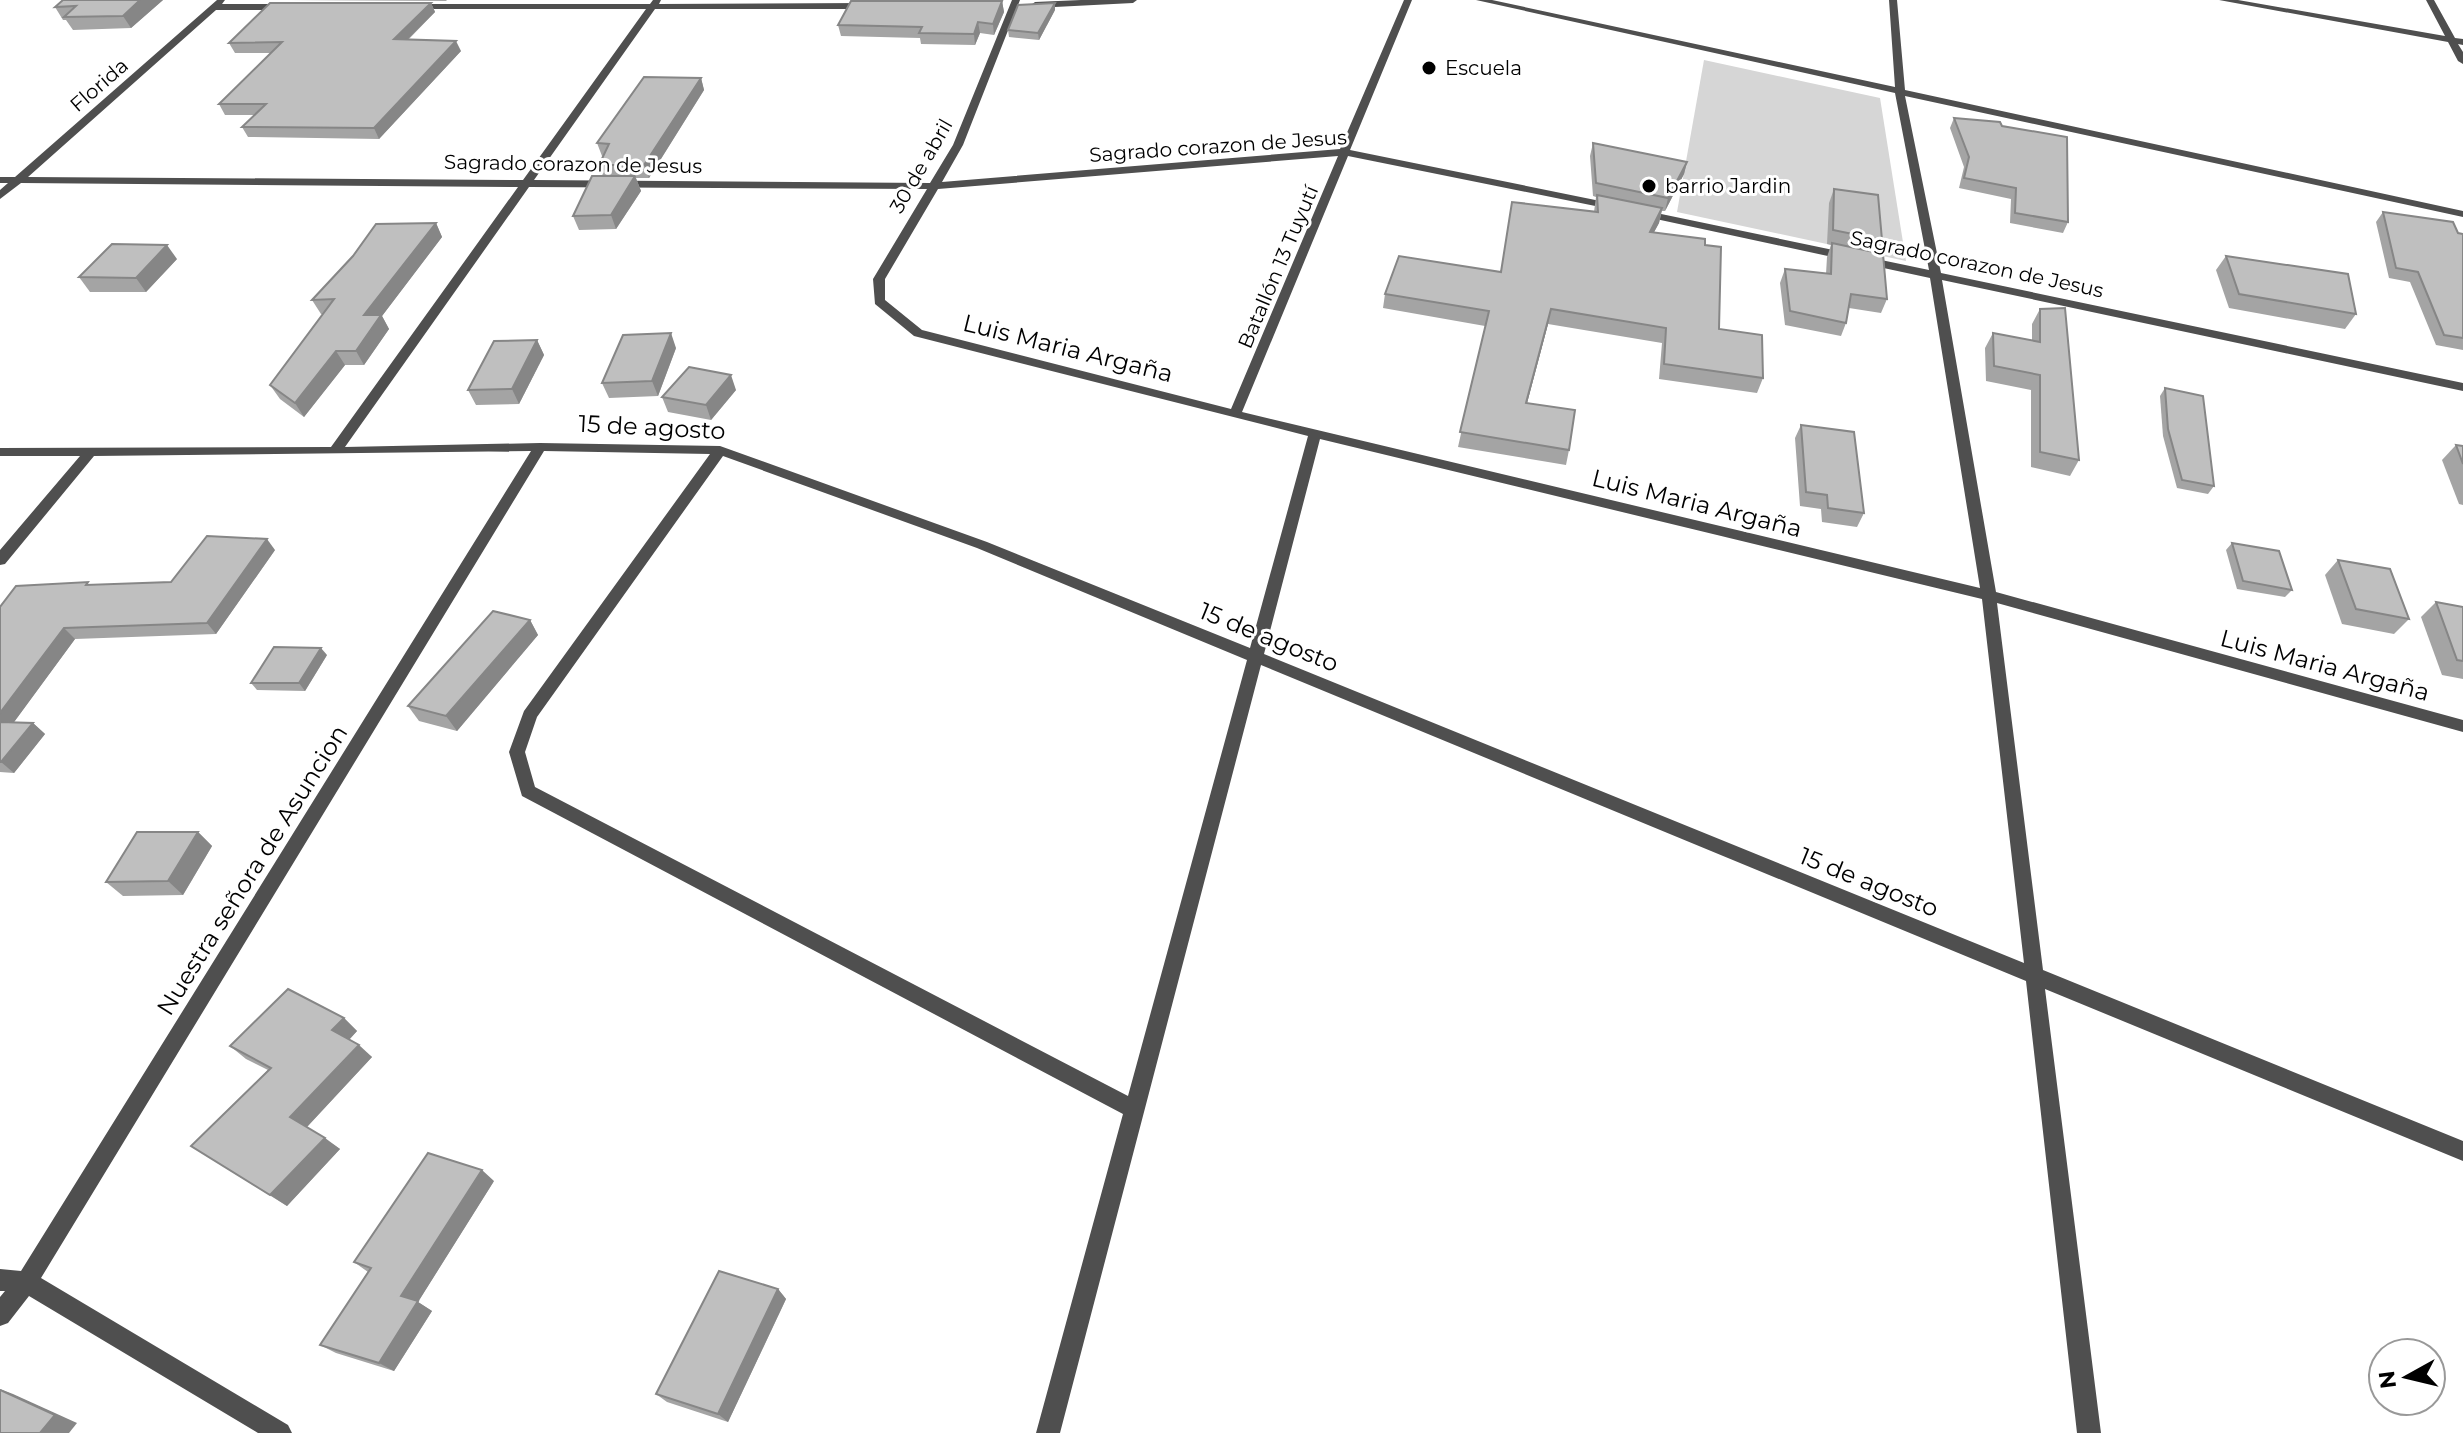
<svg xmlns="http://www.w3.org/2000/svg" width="2463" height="1433" viewBox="0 0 2463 1433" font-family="Montserrat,sans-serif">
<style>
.green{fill:#d6d6d6}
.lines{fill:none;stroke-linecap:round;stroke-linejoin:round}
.minor{fill:#4f4f4f;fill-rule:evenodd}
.wall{fill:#a4a4a4}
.shaded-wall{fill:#868686}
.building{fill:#bfbfbf;stroke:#868686;stroke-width:2}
.poi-dot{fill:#000;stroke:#fff;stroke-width:3}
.labels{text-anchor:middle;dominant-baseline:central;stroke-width:6;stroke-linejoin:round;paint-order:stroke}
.far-poi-label{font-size:20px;fill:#000;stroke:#fff;text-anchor:start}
.far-street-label{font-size:20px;fill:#000;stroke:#fff}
.street-label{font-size:24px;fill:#000;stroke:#fff}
</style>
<rect width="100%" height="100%" fill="#fff"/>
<path class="green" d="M 1704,60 L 1880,98 L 1906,261 L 1677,212 Z"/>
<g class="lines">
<g class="minor">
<path d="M 217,0 L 225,0 L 222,4 L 288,4 L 292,7 L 288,10 L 216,10 L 28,177 L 523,180 L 646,9 L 408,9 L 407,7 L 411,4 L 650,4 L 653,0 L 661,0 L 659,4 L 868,3 L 872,6 L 868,9 L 655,9 L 534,180 L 930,183 L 953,145 L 1012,0 L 1020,0 L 963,145 L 942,182 L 1340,149 L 1404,0 L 1412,0 L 1350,150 L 1615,204 L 1620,207 L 1615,210 L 1348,156 L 1242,412 L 1980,588 L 1930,278 L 1642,216 L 1637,213 L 1642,210 L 1929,270 L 1895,93 L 1476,0 L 1492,0 L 1895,87 L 1889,0 L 1897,0 L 1905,90 L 2463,211 L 2463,217 L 1905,96 L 1941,273 L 2463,383 L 2463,391 L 1942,280 L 1996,592 L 2463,720 L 2463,732 L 1997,603 L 2043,970 L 2463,1141 L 2463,1161 L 2045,989 L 2101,1433 L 2077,1433 L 2026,981 L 1261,665 L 1060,1433 L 1036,1433 L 1123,1114 L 522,796 L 509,752 L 524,711 L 710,454 L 544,451 L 41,1278 L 288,1425 L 292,1433 L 258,1433 L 29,1296 L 8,1323 L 0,1326 L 0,1297 L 5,1291 L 0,1291 L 0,1269 L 21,1271 L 531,451 L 94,456 L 5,564 L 0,565 L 0,550 L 80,456 L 0,456 L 0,448 L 331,447 L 518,187 L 21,183 L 0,199 L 0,190 L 8,183 L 0,183 L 0,177 L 15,177 ZM 1338,156 L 1231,409 L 922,330 L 885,300 L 885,279 L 938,189 ZM 529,187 L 927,189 L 873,279 L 875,304 L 914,336 L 1308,436 L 1250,648 L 987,542 L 720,446 L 540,443 L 345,447 ZM 1320,439 L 1982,599 L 2024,963 L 1264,654 ZM 723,456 L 977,548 L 1247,660 L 1128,1096 L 535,787 L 525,752 L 537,717 Z"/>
<path d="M 1081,0 L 1137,0 L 1133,3 L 1035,8 L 1031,5 L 1035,2 Z"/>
<path d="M 2219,0 L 2238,0 L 2445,36 L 2426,0 L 2434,0 L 2455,38 L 2463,39 L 2463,45 L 2458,44 L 2463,52 L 2463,64 L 2458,61 L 2448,42 Z"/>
</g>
</g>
<g class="wall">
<path d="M 63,0 L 163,0 L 131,28 L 73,30 L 66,20 L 63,20 L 55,7 Z"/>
<path d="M 287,0 L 447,0 L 446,1 Z"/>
<path d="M 1002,1 L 1004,12 L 994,35 L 980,33 L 975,45 L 921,44 L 920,38 L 841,36 L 838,25 Z"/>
<path d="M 431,3 L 435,12 L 408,40 L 461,51 L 379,139 L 248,137 L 242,127 L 255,115 L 225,115 L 219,104 L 272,53 L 235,53 L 229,43 Z"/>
<path d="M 1055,10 L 1039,40 L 1009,37 L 1008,30 Z"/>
<path d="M 701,78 L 704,90 L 649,178 L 636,178 L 641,191 L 616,229 L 579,230 L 573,216 L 603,176 L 599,165 L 603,156 L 602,156 L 597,143 Z"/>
<path d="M 1954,118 L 2002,126 L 2068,222 L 2063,233 L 2010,223 L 2011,199 L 1959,188 L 1964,167 L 1950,128 Z"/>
<path d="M 1593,143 L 1687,162 L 1684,174 L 1665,211 L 1662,211 L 1659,223 L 1654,232 L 1705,245 L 1719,329 L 1763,378 L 1757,393 L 1659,379 L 1662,343 L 1548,324 L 1527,403 L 1569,450 L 1566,465 L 1458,447 L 1485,326 L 1383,308 L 1385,294 L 1501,272 L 1594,212 L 1596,197 L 1593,196 L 1590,156 Z"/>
<path d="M 1834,189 L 1882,240 L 1877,252 L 1887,299 L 1881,313 L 1849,308 L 1846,323 L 1841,336 L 1785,325 L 1780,283 L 1785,269 L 1826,274 L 1827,257 L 1831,245 L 1827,244 L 1829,203 Z"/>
<path d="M 2383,212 L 2463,234 L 2463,350 L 2436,345 L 2410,282 L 2389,278 L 2376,222 Z"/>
<path d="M 436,223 L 442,237 L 382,316 L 389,329 L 364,365 L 345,365 L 304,417 L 280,399 L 270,385 L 324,314 L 321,314 L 312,300 Z"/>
<path d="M 2226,256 L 2356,314 L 2345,329 L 2229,308 L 2216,270 Z"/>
<path d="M 177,259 L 146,292 L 90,292 L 79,277 Z"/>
<path d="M 2040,309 L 2079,460 L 2070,476 L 2031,467 L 2031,390 L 1986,381 L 1985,348 L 1993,333 L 2032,340 L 2032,324 Z"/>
<path d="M 537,340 L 544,355 L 519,404 L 476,405 L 468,390 Z"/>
<path d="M 676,348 L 658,396 L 609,398 L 602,383 Z"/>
<path d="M 2165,388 L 2214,486 L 2208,494 L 2177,488 L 2163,436 L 2160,396 Z"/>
<path d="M 736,390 L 711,420 L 668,412 L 662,397 Z"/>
<path d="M 1801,425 L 1864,513 L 1857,527 L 1822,522 L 1821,509 L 1800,506 L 1795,438 Z"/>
<path d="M 2456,445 L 2463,446 L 2463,505 L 2459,504 L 2442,460 Z"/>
<path d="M 2232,543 L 2292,590 L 2285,597 L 2237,589 L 2226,550 Z"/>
<path d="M 275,550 L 216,634 L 75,639 L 14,722 L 33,723 L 45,734 L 14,773 L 0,772 L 0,607 L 91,585 L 171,582 Z"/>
<path d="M 2338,560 L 2409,619 L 2394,634 L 2342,624 L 2325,575 Z"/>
<path d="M 2436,602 L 2463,607 L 2463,679 L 2442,675 L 2421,617 Z"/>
<path d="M 530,620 L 538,635 L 457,731 L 419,721 L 408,706 Z"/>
<path d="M 327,655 L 305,691 L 257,690 L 251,683 Z"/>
<path d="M 198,832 L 212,846 L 183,895 L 123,896 L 106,882 Z"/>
<path d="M 344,1018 L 357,1031 L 349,1040 L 372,1057 L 307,1127 L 340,1149 L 287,1206 L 191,1146 L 268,1070 L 246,1059 L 230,1046 Z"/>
<path d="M 494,1181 L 418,1302 L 432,1311 L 394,1371 L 336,1353 L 320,1345 L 368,1272 L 354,1262 Z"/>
<path d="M 778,1289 L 786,1299 L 728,1422 L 667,1402 L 656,1394 Z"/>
</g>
<g class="shaded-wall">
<path d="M 140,0 L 163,0 L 131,28 L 123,16 Z"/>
<path d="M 1002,1 L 1004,12 L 994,35 L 993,24 Z"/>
<path d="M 431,3 L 435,12 L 398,49 L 394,39 Z"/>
<path d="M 1055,3 L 1055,10 L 1039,40 L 1038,33 Z"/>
<path d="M 978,22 L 980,33 L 975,45 L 974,34 Z"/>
<path d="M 456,41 L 461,51 L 379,139 L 374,128 Z"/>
<path d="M 701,78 L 704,90 L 649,178 L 644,165 Z"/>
<path d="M 1687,162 L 1684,174 L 1665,211 L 1668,198 Z"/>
<path d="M 635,176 L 641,191 L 616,229 L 611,215 Z"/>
<path d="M 1662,208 L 1659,223 L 1646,247 L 1650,232 Z"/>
<path d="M 436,223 L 442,237 L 382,316 L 389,329 L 364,365 L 356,351 L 364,315 Z"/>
<path d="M 167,245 L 177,259 L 146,292 L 136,278 Z"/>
<path d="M 1551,309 L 1548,324 L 1523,418 L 1526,403 Z"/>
<path d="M 671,333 L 676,348 L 658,396 L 652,381 Z"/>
<path d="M 537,340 L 544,355 L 519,404 L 512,389 Z"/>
<path d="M 336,351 L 345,365 L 304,417 L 295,403 Z"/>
<path d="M 731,375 L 736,390 L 711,420 L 706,405 Z"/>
<path d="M 267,539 L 275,550 L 216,634 L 207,623 Z"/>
<path d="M 530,620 L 538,635 L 457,731 L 446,716 Z"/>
<path d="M 64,628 L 75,639 L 6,733 L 0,728 L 0,713 Z"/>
<path d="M 321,648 L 327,655 L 305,691 L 299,683 Z"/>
<path d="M 33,723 L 45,734 L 14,773 L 1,762 Z"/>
<path d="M 198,832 L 212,846 L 183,895 L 168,881 Z"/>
<path d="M 344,1018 L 357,1031 L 346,1043 L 332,1030 Z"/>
<path d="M 359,1045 L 372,1057 L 305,1129 L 290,1117 Z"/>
<path d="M 325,1138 L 340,1149 L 287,1206 L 270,1195 Z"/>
<path d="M 482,1170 L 494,1181 L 418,1302 L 432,1311 L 394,1371 L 379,1363 L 401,1296 Z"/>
<path d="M 778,1289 L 786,1299 L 728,1422 L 718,1414 Z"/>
<path d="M 0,1389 L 13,1394 L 77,1423 L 69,1433 L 40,1433 Z"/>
</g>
<g class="building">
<path d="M 63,0 L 140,0 L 123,16 L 64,17 L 76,6 L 55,7 Z"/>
<path d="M 851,1 L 1002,1 L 993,24 L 978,22 L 974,34 L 919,33 L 922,27 L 838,25 Z"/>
<path d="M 270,3 L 431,3 L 394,39 L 456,41 L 374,128 L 242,127 L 266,104 L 219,104 L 282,42 L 229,43 Z"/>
<path d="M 1055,3 L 1038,33 L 1008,30 L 1018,5 Z"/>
<path d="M 644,77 L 701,78 L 644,165 L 599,165 L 609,144 L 597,143 Z"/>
<path d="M 1954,118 L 2000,122 L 2002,126 L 2067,137 L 2068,222 L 2015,213 L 2016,188 L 1964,178 L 1969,157 Z"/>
<path d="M 1593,143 L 1687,162 L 1668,198 L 1596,183 Z"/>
<path d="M 592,176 L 635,176 L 611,215 L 573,216 Z"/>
<path d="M 1834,189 L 1878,195 L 1882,240 L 1833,230 Z"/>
<path d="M 1597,195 L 1662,208 L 1650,232 L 1705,239 L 1705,245 L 1721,247 L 1719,329 L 1762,335 L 1763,378 L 1664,364 L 1666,328 L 1551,309 L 1526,403 L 1575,410 L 1569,450 L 1460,432 L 1489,311 L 1385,294 L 1399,256 L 1501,272 L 1512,202 L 1598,212 Z"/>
<path d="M 2383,212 L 2453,222 L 2458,233 L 2463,234 L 2463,338 L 2444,335 L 2418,272 L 2396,268 Z"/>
<path d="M 436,223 L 364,315 L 381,315 L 356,351 L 336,351 L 295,403 L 270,385 L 334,299 L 312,300 L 353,256 L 376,224 Z"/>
<path d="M 1832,243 L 1883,254 L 1887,299 L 1851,294 L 1846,323 L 1790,311 L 1785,269 L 1831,274 Z"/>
<path d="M 112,244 L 167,245 L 136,278 L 79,277 Z"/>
<path d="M 2226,256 L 2348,274 L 2356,314 L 2239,294 Z"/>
<path d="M 2065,308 L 2079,460 L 2040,452 L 2040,375 L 1994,366 L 1993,333 L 2040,342 L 2040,309 Z"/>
<path d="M 671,333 L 652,381 L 602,383 L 623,335 Z"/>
<path d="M 537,340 L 512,389 L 468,390 L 494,341 Z"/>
<path d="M 689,367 L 731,375 L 706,405 L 662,397 Z"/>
<path d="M 2165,388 L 2203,396 L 2214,486 L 2182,480 L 2168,429 Z"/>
<path d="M 1801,425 L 1854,432 L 1864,513 L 1828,508 L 1827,495 L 1806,492 Z"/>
<path d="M 2456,445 L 2463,446 L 2463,464 Z"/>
<path d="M 207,536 L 267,539 L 207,623 L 64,628 L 0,713 L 0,607 L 16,586 L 88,582 L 86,585 L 171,582 Z"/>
<path d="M 2232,543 L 2279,551 L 2292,590 L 2243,581 Z"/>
<path d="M 2338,560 L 2390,569 L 2409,619 L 2356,609 Z"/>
<path d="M 2436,602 L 2463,607 L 2463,661 L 2457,660 Z"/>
<path d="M 493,611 L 530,620 L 446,716 L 408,706 Z"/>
<path d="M 274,647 L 321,648 L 299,683 L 251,683 Z"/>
<path d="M 0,722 L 33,723 L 1,762 L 0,762 Z"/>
<path d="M 137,832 L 198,832 L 168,881 L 106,882 Z"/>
<path d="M 288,989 L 344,1018 L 332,1030 L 359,1045 L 290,1117 L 325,1138 L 270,1195 L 191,1146 L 271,1068 L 230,1046 Z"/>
<path d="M 428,1153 L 482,1170 L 401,1296 L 418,1301 L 379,1363 L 320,1345 L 371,1268 L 354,1262 Z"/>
<path d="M 719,1271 L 778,1289 L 718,1414 L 656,1394 Z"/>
<path d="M 0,1390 L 55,1415 L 40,1433 L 0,1433 Z"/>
</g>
<g class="poi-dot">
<circle cx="1429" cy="68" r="8"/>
<circle cx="1649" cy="186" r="8"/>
</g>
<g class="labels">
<g class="far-poi-label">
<text x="1445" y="68">Escuela</text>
<text x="1665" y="186">barrio Jardin</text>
</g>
<g class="far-street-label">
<text transform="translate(99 85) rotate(-41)">Florida</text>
<text transform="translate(1218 146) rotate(-4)">Sagrado corazon de Jesus</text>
<text transform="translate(573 164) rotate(1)">Sagrado corazon de Jesus</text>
<text transform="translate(921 166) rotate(-60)">30 de abril</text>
<text transform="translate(1977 264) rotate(12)">Sagrado corazon de Jesus</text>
<text transform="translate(1278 267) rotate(-67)">Batallón 13 Tuyutí</text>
</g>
<g class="street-label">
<text transform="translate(1068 348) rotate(14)">Luis Maria Argaña</text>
<text transform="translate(652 427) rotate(3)">15 de agosto</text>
<text transform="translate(1697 503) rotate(14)">Luis Maria Argaña</text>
<text transform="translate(1269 637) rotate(22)">15 de agosto</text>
<text transform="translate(2325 665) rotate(15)">Luis Maria Argaña</text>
<text transform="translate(252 870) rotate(-58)">Nuestra señora de Asuncion</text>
<text transform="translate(1869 882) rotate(22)">15 de agosto</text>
</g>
</g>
<g transform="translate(2407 1377) rotate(262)"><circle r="38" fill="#ffffff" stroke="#999999" stroke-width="2"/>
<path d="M0-6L14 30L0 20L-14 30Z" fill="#000000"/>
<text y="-12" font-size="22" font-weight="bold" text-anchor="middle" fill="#000000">N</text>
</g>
</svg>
